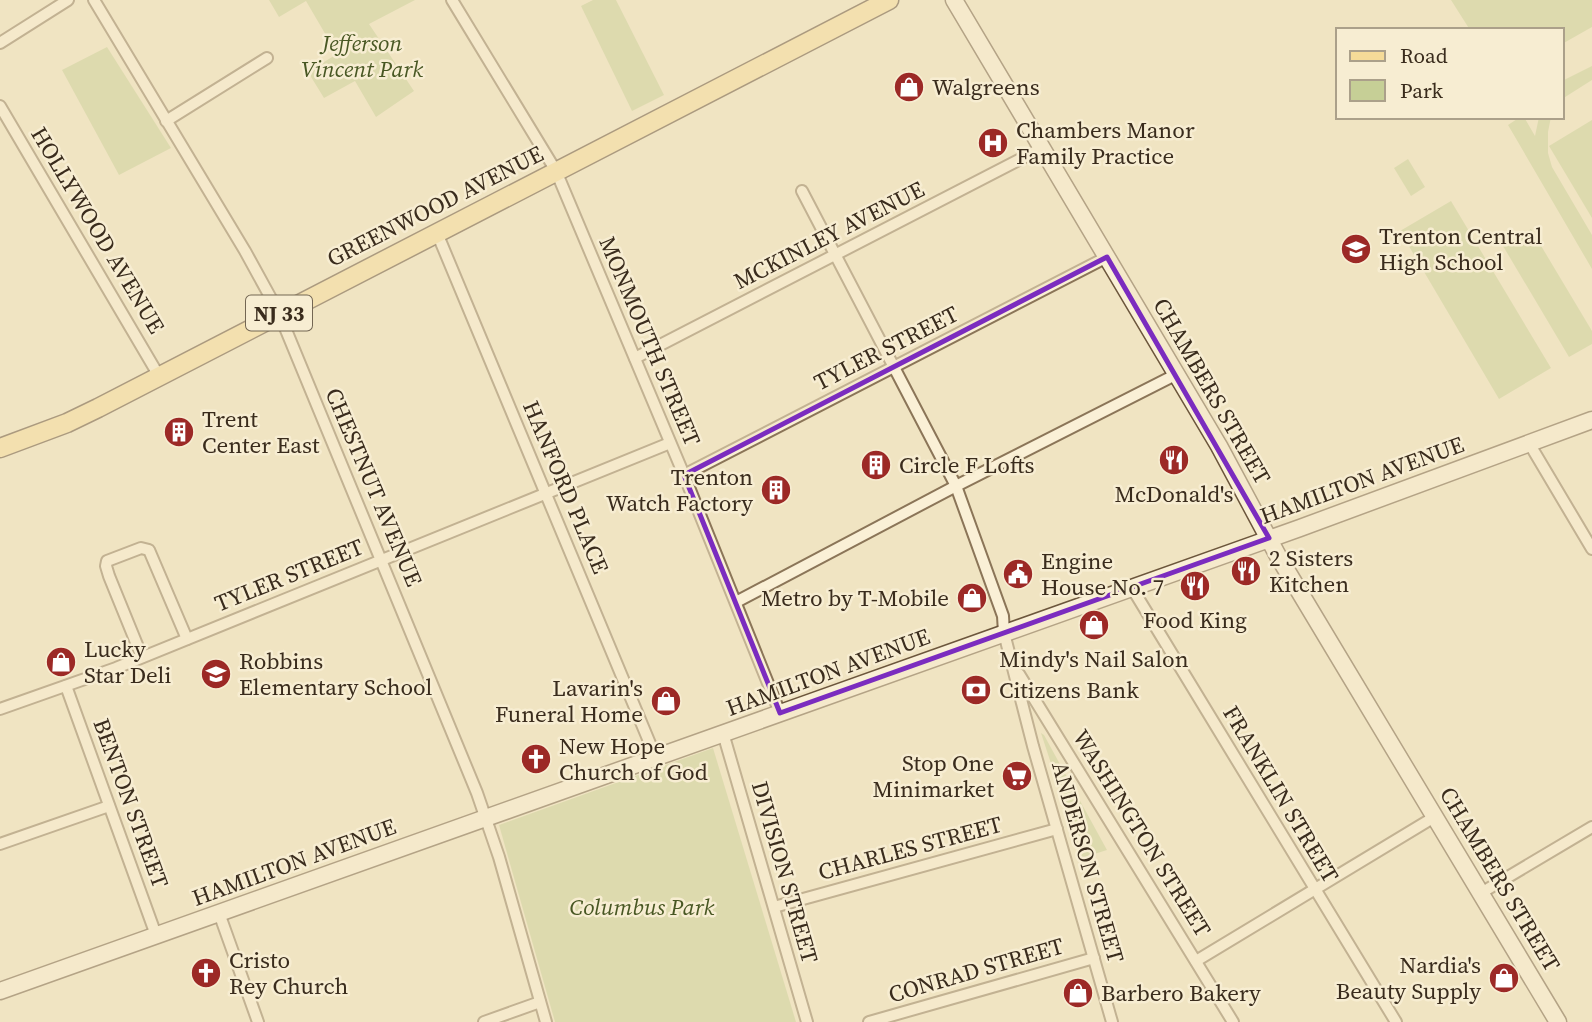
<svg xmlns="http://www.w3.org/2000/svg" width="1592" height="1022" viewBox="0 0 1592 1022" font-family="'Source Serif 4',serif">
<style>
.green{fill:#c6cf96}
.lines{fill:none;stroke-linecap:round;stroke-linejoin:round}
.street-casing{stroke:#8b7558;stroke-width:14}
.secondary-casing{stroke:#6c563c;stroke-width:19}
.primary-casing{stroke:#58422d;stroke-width:21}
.street{stroke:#faf0d6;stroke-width:10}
.secondary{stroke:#faf0d6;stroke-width:16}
.primary{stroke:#f5db98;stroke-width:18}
.marked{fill:none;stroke:#7b2cbf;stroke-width:5;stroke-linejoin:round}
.labels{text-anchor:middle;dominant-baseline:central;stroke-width:5;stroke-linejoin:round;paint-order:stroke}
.shield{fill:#f7edd2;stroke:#736653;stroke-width:2}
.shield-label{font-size:21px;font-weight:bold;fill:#3a2c1d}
.park-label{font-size:23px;font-style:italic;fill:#485723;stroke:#f7edd2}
.poi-label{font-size:23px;fill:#3a2c1d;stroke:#f7edd2;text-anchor:start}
.street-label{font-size:23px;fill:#3a2c1d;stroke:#f7edd2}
</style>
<rect width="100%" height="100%" fill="#f0e4c2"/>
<g class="green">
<path d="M 269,0 L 415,0 L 369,24 L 414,91 L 376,117 L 355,81 L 324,98 L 308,72 L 337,54 L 306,1 L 279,17 Z"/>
<path d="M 593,0 L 616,0 L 664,95 L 632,111 L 581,6 Z"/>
<path d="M 1451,0 L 1592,0 L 1592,27 L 1562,44 L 1562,30 L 1470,30 Z"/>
<path d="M 107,47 L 171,148 L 119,175 L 62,70 Z"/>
<path d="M 1592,66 L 1592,80 L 1562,99 L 1562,81 Z"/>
<path d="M 1520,117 L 1524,117 L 1535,136 L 1539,117 L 1551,117 L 1548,132 L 1548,153 L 1552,167 L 1592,235 L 1592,269 L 1508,125 Z"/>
<path d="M 1592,120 L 1592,218 L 1549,146 Z"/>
<path d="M 1408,159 L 1425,187 L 1411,196 L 1394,168 Z"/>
<path d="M 1451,201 L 1551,368 L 1499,399 L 1400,231 Z"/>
<path d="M 1531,229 L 1592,331 L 1592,344 L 1569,357 L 1503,246 Z"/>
<path d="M 1041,733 L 1044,735 L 1107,850 L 1082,858 Z"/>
<path d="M 713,748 L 796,1022 L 555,1022 L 499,825 Z"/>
</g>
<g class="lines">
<g class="street-casing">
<g id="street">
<path d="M 94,0 L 245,251 L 279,313 L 477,793 L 499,857 L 546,1022"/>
<path d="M 452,0 L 556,171 L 684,475 L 780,713"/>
<path d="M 0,43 L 68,0"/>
<path d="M 0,106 L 159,376"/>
<path d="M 166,121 L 267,58"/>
<path d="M 802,191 L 956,486 L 1003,616 L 1004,633 L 1033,746 L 1112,1022"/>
<path d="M 437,233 L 656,758"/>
<path d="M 635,358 L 1042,148"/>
<path d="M 1529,443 L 1592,549"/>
<path d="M 684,475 L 1107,257"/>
<path d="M 1132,588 L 1396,1022"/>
<path d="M 736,602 L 956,486 L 1177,374"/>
<path d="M 142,657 L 109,576 L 106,566 L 107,561 L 141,548 L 149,550 L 187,639"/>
<path d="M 1019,674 L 1233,1022"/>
<path d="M 66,686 L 156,935"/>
<path d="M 0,709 L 116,668 L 670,443"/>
<path d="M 723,733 L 807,1022"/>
<path d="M 0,844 L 109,806"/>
<path d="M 1481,893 L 1592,827"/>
<path d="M 774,907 L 1057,829"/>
<path d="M 219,913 L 258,1022"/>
<path d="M 1196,961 L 1436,816"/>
<path d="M 484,1022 L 540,1002"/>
<path d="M 869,1022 L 1094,958"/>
</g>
</g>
<g class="secondary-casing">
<g id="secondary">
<path d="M 954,0 L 1219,446 L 1278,556 L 1558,1022"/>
<path d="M 0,991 L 1300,528 L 1592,420"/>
</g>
</g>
<g class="primary-casing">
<path id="primary" d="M 0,448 L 67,423 L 98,408 L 889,0"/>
</g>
<use href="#street" class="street"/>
<use href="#secondary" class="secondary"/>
<use href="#primary" class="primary"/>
</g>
<path d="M0 0H1592V1022H0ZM 1107,257 L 1269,538 L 780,713 L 684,475 Z" fill="#f0e4c2" fill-opacity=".55" fill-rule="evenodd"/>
<path class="marked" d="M 1107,257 L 1269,538 L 780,713 L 684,475 Z"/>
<defs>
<g id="shop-disc" transform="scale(1.575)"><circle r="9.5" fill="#9c2926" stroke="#f7edd2"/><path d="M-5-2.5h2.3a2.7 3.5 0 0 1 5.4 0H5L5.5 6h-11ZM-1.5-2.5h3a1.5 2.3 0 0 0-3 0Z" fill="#fff"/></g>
<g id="hospital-disc" transform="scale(1.575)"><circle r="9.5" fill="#9c2926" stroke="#f7edd2"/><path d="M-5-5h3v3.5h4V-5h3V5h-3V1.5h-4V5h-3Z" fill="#fff"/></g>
<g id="school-disc" transform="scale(1.575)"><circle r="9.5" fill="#9c2926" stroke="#f7edd2"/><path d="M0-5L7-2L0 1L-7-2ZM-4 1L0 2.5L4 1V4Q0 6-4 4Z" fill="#fff"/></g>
<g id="building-disc" transform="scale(1.575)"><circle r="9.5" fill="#9c2926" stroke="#f7edd2"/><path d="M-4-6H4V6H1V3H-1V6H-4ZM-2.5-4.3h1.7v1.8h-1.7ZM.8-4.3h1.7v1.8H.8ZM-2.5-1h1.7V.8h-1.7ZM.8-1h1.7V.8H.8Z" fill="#fff"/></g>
<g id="restaurant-disc" transform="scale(1.575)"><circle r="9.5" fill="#9c2926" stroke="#f7edd2"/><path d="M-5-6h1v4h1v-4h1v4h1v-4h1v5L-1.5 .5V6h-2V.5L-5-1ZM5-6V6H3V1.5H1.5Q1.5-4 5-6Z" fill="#fff"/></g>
<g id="civic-disc" transform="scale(1.575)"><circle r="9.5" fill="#9c2926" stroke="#f7edd2"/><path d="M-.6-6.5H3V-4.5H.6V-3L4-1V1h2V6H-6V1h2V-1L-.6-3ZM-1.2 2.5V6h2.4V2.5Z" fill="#fff"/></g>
<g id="bank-disc" transform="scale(1.575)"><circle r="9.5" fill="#9c2926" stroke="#f7edd2"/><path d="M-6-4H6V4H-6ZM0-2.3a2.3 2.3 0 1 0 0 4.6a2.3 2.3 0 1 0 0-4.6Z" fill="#fff"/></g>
<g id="church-disc" transform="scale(1.575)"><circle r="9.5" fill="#9c2926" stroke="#f7edd2"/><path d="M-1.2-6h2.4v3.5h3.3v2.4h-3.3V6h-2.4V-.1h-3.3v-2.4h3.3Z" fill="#fff"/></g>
<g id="supermarket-disc" transform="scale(1.575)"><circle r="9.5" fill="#9c2926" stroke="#f7edd2"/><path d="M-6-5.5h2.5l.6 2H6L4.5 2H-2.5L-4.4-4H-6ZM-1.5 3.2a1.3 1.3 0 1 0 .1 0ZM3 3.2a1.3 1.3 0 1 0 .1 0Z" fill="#fff"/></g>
</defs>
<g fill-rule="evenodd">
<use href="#shop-disc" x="909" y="87"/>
<use href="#hospital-disc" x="993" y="143"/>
<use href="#school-disc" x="1356" y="249"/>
<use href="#building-disc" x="179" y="432"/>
<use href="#restaurant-disc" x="1174" y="460"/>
<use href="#building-disc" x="876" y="465"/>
<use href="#building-disc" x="776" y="490"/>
<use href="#restaurant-disc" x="1246" y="571"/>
<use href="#civic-disc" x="1018" y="574"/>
<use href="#restaurant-disc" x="1195" y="586"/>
<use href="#shop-disc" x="972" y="598"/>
<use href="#shop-disc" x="1094" y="625"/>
<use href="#shop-disc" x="61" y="662"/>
<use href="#school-disc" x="216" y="674"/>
<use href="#bank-disc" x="976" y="690"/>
<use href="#shop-disc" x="666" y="701"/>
<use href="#church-disc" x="536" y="759"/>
<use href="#supermarket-disc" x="1017" y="776"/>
<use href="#church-disc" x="206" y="973"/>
<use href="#shop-disc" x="1504" y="978"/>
<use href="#shop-disc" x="1078" y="993"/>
</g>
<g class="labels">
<rect class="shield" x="246" y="295.5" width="66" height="35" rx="5"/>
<g class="shield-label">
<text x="279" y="313">NJ 33</text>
</g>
<g class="park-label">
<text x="362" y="43">Jefferson<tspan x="362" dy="26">Vincent Park</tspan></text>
<text x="642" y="907">Columbus Park</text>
</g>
<g class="poi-label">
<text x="932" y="87">Walgreens</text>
<text x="1016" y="130">Chambers Manor<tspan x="1016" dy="26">Family Practice</tspan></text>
<text x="1379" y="236">Trenton Central<tspan x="1379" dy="26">High School</tspan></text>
<text x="202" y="419">Trent<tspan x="202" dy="26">Center East</tspan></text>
<text x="899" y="465">Circle F Lofts</text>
<text x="753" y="477" text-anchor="end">Trenton<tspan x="753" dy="26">Watch Factory</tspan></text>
<text x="1174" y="494" text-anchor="middle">McDonald's</text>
<text x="1269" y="558">2 Sisters<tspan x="1269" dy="26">Kitchen</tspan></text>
<text x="1041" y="561">Engine<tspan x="1041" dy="26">House No. 7</tspan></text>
<text x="949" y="598" text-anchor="end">Metro by T-Mobile</text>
<text x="1195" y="620" text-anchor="middle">Food King</text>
<text x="84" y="649">Lucky<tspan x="84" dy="26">Star Deli</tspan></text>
<text x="1094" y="659" text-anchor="middle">Mindy's Nail Salon</text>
<text x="239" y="661">Robbins<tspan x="239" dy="26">Elementary School</tspan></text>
<text x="643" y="688" text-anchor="end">Lavarin's<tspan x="643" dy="26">Funeral Home</tspan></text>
<text x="999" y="690">Citizens Bank</text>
<text x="559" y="746">New Hope<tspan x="559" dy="26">Church of God</tspan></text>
<text x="994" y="763" text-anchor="end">Stop One<tspan x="994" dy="26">Minimarket</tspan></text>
<text x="229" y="960">Cristo<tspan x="229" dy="26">Rey Church</tspan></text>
<text x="1481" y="965" text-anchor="end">Nardia's<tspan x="1481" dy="26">Beauty Supply</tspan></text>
<text x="1101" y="993">Barbero Bakery</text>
</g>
<g class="street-label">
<text transform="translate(435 206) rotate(-27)">GREENWOOD AVENUE</text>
<text transform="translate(98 230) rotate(59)">HOLLYWOOD AVENUE</text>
<text transform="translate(829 235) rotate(-27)">MCKINLEY AVENUE</text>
<text transform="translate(650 341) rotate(67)">MONMOUTH STREET</text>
<text transform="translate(886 348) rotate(-27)">TYLER STREET</text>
<text transform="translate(1212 391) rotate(60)">CHAMBERS STREET</text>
<text transform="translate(1362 480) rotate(-20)">HAMILTON AVENUE</text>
<text transform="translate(374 487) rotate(67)">CHESTNUT AVENUE</text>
<text transform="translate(566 487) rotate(67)">HANFORD PLACE</text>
<text transform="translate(289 575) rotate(-22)">TYLER STREET</text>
<text transform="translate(828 672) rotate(-20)">HAMILTON AVENUE</text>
<text transform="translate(1281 794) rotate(59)">FRANKLIN STREET</text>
<text transform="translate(131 803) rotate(70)">BENTON STREET</text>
<text transform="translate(1142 833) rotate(58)">WASHINGTON STREET</text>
<text transform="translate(910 848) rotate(-15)">CHARLES STREET</text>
<text transform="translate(294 862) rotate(-20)">HAMILTON AVENUE</text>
<text transform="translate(1088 862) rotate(74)">ANDERSON STREET</text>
<text transform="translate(785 872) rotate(74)">DIVISION STREET</text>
<text transform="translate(1500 879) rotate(59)">CHAMBERS STREET</text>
<text transform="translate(976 970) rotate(-16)">CONRAD STREET</text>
</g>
</g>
<rect x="1336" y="28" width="228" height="91" fill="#f7edd2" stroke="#aba08a" stroke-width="2"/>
<rect x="1350" y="51" width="35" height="10" fill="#f5db98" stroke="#aba08a" stroke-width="2"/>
<text x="1400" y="63" font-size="21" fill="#3a2c1d">Road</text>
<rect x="1350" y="80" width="35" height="21" fill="#c6cf96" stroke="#aba08a" stroke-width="2"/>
<text x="1400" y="98" font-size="21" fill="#3a2c1d">Park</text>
</svg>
